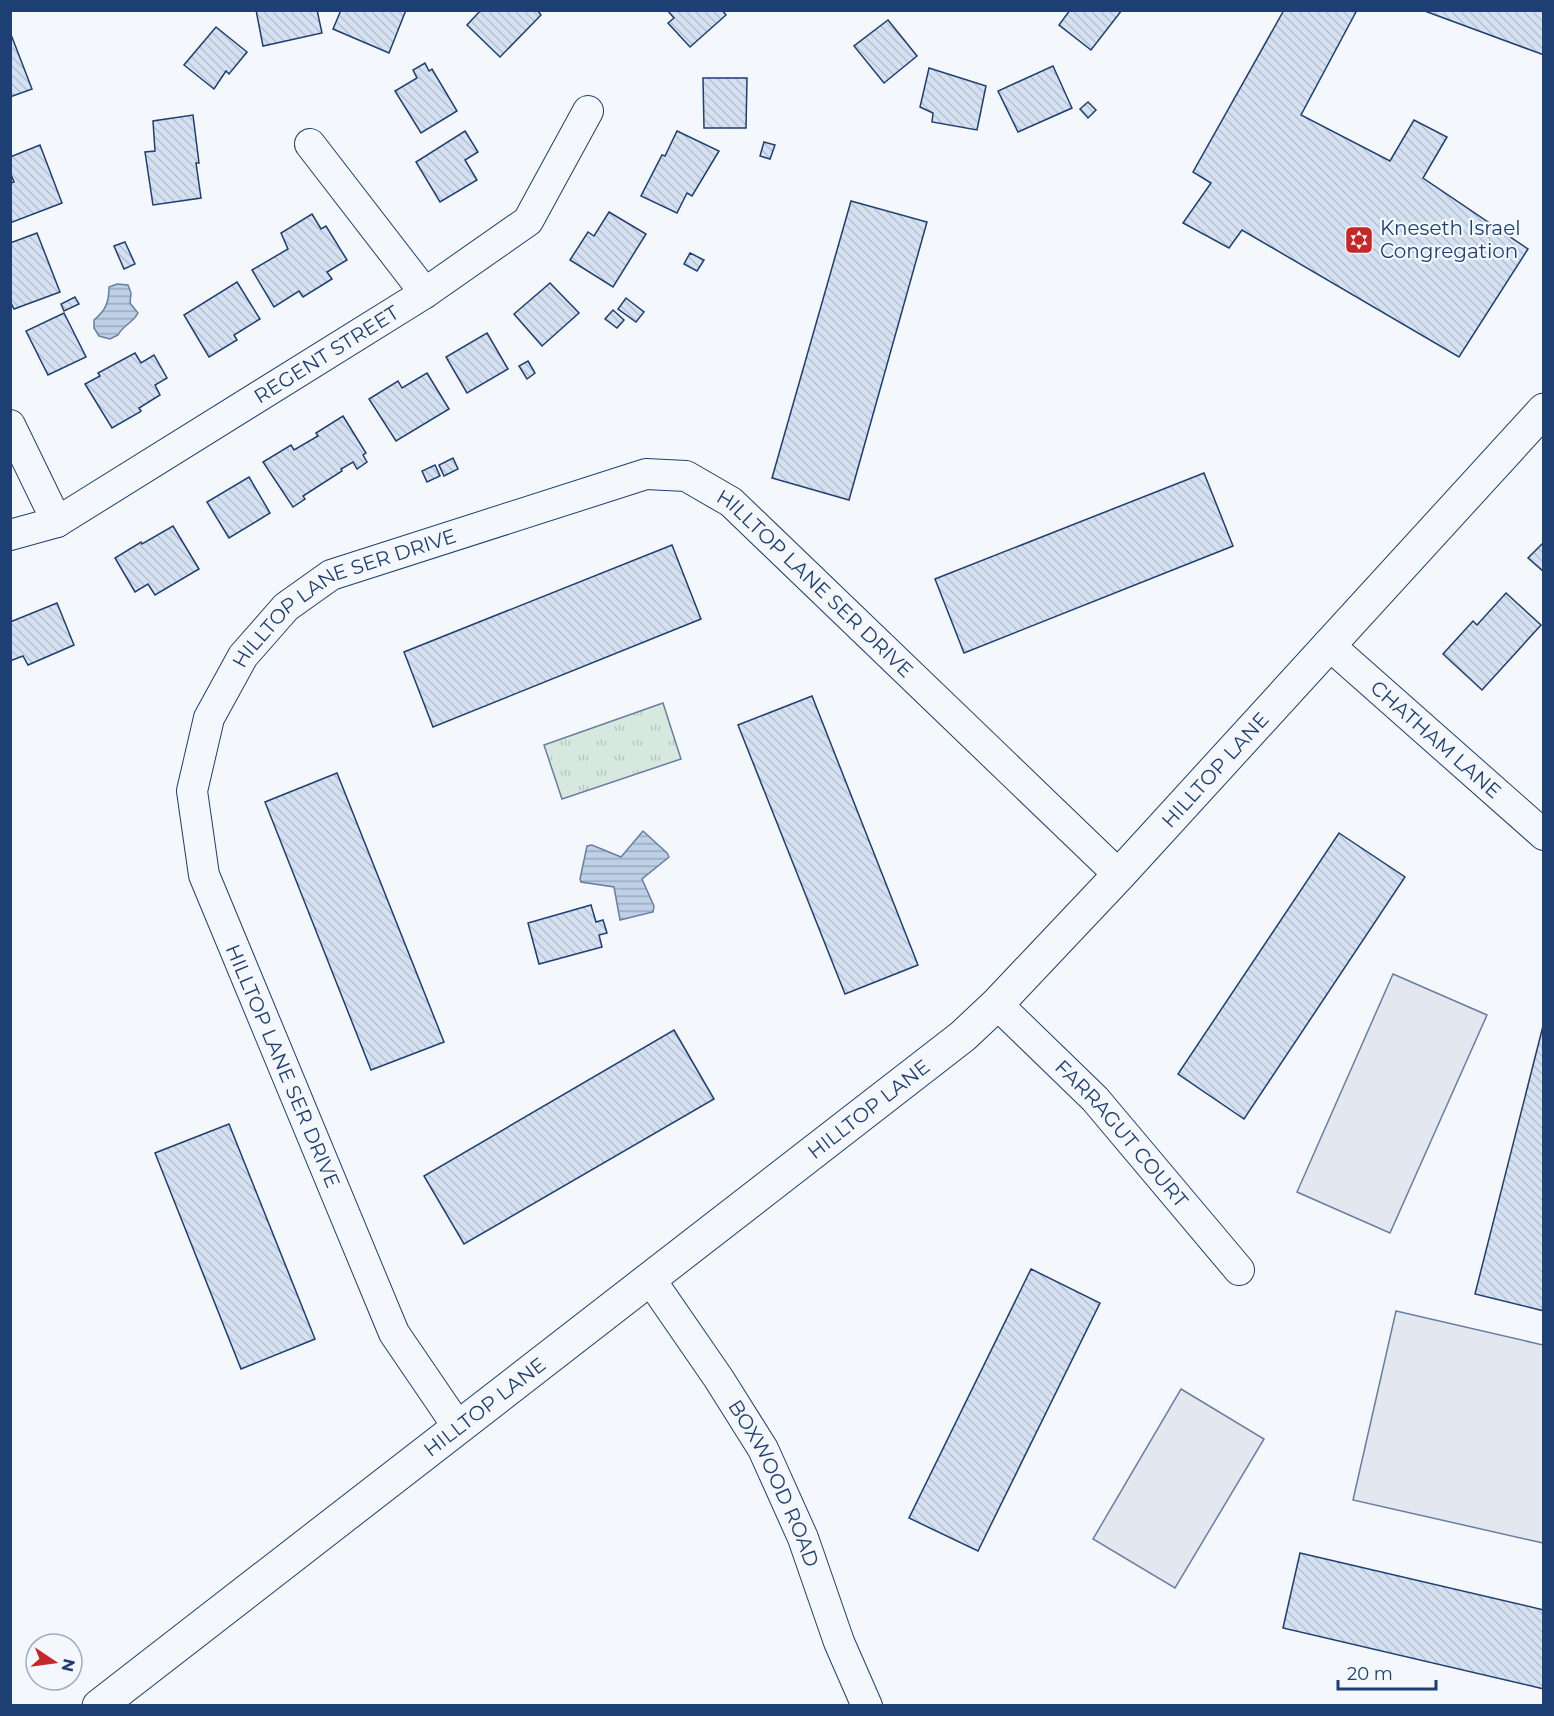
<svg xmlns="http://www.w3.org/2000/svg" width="1554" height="1716" viewBox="0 0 1554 1716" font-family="Montserrat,sans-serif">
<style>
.park{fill:url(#park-tufts);stroke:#687fa3;stroke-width:1.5}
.parking{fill:#e3e8f0;stroke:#687fa3;stroke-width:1.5}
.water{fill:url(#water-rules);stroke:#687fa3;stroke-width:1.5}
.building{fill:url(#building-back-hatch);stroke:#1d3f73;stroke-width:1.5}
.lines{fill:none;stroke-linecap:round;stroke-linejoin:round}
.minor-casing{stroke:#1d3f73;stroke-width:32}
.tertiary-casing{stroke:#1d3f73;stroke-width:35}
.minor{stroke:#f4f7fb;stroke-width:30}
.tertiary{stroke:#f4f7fb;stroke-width:33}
.labels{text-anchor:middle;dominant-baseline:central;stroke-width:4.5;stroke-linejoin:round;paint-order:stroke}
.poi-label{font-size:20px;fill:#1d3f73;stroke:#f4f7fb;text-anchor:start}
.street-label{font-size:20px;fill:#1d3f73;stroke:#f4f7fb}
</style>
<defs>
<pattern id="park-tufts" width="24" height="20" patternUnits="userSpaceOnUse" patternTransform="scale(1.5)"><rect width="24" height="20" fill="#d7e8df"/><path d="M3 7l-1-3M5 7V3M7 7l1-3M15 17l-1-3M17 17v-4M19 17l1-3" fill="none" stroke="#b8c8c3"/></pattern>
<pattern id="water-rules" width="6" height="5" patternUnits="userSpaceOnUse" patternTransform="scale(1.5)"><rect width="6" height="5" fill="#bed0e5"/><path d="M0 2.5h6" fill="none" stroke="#9aaabe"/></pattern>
<pattern id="building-back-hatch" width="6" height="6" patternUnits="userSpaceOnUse" patternTransform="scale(1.5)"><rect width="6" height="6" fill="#d5e0f0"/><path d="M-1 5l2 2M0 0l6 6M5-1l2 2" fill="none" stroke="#b6c1d1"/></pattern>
</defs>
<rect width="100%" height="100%" fill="#f4f7fb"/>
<path class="park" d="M 663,703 L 681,759 L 562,799 L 544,745 Z"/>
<g class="parking">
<path d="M 1393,974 L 1487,1015 L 1390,1233 L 1297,1192 Z"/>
<path d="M 1396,1311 L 1543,1345 L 1543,1543 L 1353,1500 Z"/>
<path d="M 1181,1389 L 1264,1439 L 1175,1588 L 1093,1539 Z"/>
</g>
<g class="water">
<path d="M 117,284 L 128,285 L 131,293 L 130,303 L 138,313 C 133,323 123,325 118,335 L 110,339 L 99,336 L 94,328 L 94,320 C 106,310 109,302 109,287 Z"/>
<path d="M 643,831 L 667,853 L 669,857 L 642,879 L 654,906 L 653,912 L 620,920 L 614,887 L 581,882 L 580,879 L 587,846 L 592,845 L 621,857 Z"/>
</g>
<g class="building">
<path d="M 256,10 L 317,10 L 322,33 L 263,46 Z"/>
<path d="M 341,10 L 406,10 L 389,53 L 333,29 Z"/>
<path d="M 481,10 L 537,10 L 541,15 L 500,57 L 467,25 Z"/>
<path d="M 667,10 L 722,10 L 726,15 L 690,47 L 668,23 L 674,18 Z"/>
<path d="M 1070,10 L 1122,10 L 1091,50 L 1059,25 Z"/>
<path d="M 1284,10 L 1357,10 L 1301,115 L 1390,161 L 1414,120 L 1447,137 L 1423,178 L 1528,249 L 1459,357 L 1242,230 L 1229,248 L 1183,223 L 1211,183 L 1193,172 Z"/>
<path d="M 1422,10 L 1544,10 L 1544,55 Z"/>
<path d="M 888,20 L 917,56 L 884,83 L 854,46 Z"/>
<path d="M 216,27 L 247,52 L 229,74 L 226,71 L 214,89 L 184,65 Z"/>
<path d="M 10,32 L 32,89 L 10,97 Z"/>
<path d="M 425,63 L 429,71 L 432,69 L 457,111 L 421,133 L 395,91 L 417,78 L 413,70 Z"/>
<path d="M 1053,66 L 1072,108 L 1018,132 L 998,91 Z"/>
<path d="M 929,68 L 986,86 L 977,130 L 932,122 L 933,113 L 920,107 Z"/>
<path d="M 703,78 L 747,78 L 746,128 L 704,128 Z"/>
<path d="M 1088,102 L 1096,110 L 1088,118 L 1080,109 Z"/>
<path d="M 193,115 L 199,163 L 196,163 L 201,198 L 153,205 L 145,152 L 155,151 L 153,121 Z"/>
<path d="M 465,131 L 478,152 L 465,160 L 477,180 L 440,202 L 416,162 Z"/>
<path d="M 677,131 L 719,151 L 692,196 L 687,193 L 677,213 L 641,196 L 662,155 L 665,156 Z"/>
<path d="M 764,142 L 775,145 L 770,159 L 760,156 Z"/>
<path d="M 40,145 L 62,203 L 10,223 L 10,183 L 14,182 L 10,172 L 10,157 Z"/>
<path d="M 851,201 L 927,222 L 849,500 L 772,478 Z"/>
<path d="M 609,212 L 646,234 L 613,287 L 570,260 L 588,232 L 594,236 Z"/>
<path d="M 312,214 L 321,229 L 326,226 L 347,260 L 327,272 L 332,279 L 303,297 L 299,291 L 274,307 L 252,270 L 288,249 L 281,233 Z"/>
<path d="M 37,233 L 60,292 L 14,309 L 10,301 L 10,243 Z"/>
<path d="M 125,242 L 135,264 L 124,269 L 114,246 Z"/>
<path d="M 690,253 L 704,260 L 697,271 L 684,264 Z"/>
<path d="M 237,282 L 260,319 L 234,335 L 237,340 L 209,357 L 184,315 Z"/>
<path d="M 550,283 L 579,313 L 542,346 L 514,314 Z"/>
<path d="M 75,297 L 79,304 L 64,311 L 61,304 Z"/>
<path d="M 626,298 L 644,312 L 636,322 L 618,309 Z"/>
<path d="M 613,310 L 624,320 L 617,328 L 605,319 Z"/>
<path d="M 64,313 L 86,357 L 48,375 L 26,331 Z"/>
<path d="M 487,333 L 508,369 L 467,393 L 446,357 Z"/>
<path d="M 135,353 L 141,363 L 154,355 L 167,378 L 155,385 L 160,395 L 139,408 L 141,411 L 140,412 L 112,428 L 85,384 L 100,376 L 98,373 Z"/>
<path d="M 528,361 L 535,373 L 527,379 L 519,366 Z"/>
<path d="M 427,373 L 449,409 L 396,441 L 369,399 L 398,381 L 402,388 Z"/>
<path d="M 343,416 L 366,453 L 363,455 L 367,462 L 357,469 L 353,462 L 341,469 L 342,471 L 303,496 L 305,499 L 293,507 L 263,462 L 291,445 L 294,450 L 318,436 L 316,433 Z"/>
<path d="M 453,458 L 458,469 L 444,476 L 439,465 Z"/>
<path d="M 435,465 L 440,476 L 427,482 L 422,471 Z"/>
<path d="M 1204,473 L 1233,546 L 964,653 L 935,579 Z"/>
<path d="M 249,477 L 270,513 L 229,538 L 207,502 Z"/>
<path d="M 173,526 L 199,569 L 155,595 L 148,584 L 135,592 L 115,558 L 141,542 L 142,544 Z"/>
<path d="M 1544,542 L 1544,572 L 1528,558 Z"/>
<path d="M 672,545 L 701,619 L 433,727 L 404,652 Z"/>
<path d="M 1506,593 L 1541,625 L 1482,690 L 1443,654 L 1473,621 L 1477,625 Z"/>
<path d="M 57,603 L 74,645 L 28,665 L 23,656 L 10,661 L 10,622 Z"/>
<path d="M 812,696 L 918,965 L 845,994 L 738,725 Z"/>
<path d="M 337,773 L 444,1042 L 371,1070 L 265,802 Z"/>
<path d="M 1339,833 L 1405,877 L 1244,1119 L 1178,1074 Z"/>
<path d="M 591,905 L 596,922 L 603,920 L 607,933 L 599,935 L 602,947 L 539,964 L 528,923 Z"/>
<path d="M 1544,1022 L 1544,1311 L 1475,1294 Z"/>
<path d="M 674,1030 L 714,1099 L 464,1244 L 424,1176 Z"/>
<path d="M 229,1124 L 315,1339 L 241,1369 L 155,1153 Z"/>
<path d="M 1031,1269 L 1100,1303 L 978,1551 L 909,1518 Z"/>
<path d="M 1300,1553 L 1544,1610 L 1544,1689 L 1283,1628 Z"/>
</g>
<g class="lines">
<g class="minor-casing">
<g id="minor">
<path d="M 310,144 L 425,293"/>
<path d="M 10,425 L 57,522"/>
<path id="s1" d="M 10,535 L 57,522 L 425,293 L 528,221 L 588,111"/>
<path id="s2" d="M 1328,644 L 1544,835"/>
<path id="s3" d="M 997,1004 L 1095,1099 L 1239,1270"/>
<path id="s4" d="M 650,1279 L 719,1379 L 763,1449 L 803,1538 L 839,1642 L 867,1706"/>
<path id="s5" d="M 458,1427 L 394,1333 L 204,875 L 192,791 L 209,718 L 243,656 L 286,607 L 331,575 L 646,474 L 686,476 L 731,502 L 1119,875"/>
</g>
</g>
<g class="tertiary-casing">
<g id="tertiary">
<path id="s6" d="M 99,1706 L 963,1036 L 997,1004 L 1119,875 L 1544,410"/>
</g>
</g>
<use href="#minor" class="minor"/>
<use href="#tertiary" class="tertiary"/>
</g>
<defs>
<g id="synagogue-square" transform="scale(1.5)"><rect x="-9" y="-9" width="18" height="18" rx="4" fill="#c62828" stroke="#f4f7fb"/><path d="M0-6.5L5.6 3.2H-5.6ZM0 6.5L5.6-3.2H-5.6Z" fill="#fff"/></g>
</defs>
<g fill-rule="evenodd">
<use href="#synagogue-square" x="1359" y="240"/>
</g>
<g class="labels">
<g class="poi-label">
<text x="1380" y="228">Kneseth Israel<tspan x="1380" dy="23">Congregation</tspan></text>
</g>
<g class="street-label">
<text stroke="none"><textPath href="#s1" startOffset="366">REGENT STREET</textPath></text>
<text stroke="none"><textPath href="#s5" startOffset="1500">HILLTOP LANE SER DRIVE</textPath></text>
<text stroke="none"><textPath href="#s5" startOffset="960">HILLTOP LANE SER DRIVE</textPath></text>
<text stroke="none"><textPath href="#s2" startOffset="144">CHATHAM LANE</textPath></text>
<text stroke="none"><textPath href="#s6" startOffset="1460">HILLTOP LANE</textPath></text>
<text transform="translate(283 1066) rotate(67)">HILLTOP LANE SER DRIVE</text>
<text stroke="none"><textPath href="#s6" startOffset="974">HILLTOP LANE</textPath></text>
<text stroke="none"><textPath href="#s3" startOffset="180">FARRAGUT COURT</textPath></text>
<text stroke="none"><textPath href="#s6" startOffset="488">HILLTOP LANE</textPath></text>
<text stroke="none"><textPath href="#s4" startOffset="240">BOXWOOD ROAD</textPath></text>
</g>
</g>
<rect width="1554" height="1716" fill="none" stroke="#1d3f73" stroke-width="24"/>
<g transform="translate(54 1662) rotate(103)"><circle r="28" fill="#f4f7fb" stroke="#9eadc5" stroke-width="1.5"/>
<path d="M0-4.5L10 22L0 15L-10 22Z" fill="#c62828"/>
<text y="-9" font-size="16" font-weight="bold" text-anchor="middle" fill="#1d3f73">N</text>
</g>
<path d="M1338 1680v9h98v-9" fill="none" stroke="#1d3f73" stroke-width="3"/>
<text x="1347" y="1680" font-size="18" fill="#1d3f73" stroke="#f4f7fb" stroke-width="4.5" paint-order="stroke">20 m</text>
</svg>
